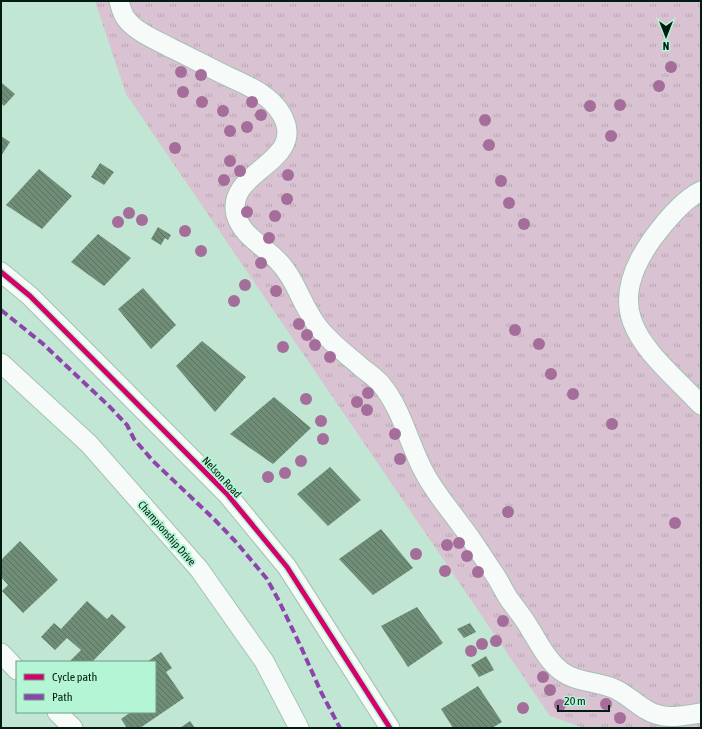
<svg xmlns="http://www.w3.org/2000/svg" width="702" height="729" viewBox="0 0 702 729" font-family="'Asap Condensed',sans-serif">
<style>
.grass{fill:url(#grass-tufts)}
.building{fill:url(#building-back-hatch)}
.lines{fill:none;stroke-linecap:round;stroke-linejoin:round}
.minor-casing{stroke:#a5c1b3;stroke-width:21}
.minor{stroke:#f6fbf9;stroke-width:19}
.quiet{stroke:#8e44ad;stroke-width:4;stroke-dasharray:8 4;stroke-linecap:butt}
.cycleway-casing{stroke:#b3f5d4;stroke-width:8}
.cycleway{stroke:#d6006c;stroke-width:5}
.tree{fill:#a56d9a}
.labels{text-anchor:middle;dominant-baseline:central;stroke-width:4;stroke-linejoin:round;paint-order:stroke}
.street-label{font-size:11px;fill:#021c11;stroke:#b3f5d4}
</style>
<defs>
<pattern id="grass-tufts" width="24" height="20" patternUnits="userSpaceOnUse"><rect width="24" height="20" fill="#d9c2d1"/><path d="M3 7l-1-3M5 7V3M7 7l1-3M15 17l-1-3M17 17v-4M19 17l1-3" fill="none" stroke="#b9a6b2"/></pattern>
<pattern id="building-back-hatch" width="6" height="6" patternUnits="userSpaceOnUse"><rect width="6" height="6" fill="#708d78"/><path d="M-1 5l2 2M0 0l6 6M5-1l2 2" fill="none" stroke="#5a7261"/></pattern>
</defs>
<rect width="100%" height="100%" fill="#c2e6d4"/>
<path class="grass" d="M 95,1 L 701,1 L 701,728 L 584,728 L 550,716 L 126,94 Z"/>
<g class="building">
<path d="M 2,83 L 15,94 L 4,106 L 1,103 L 1,85 Z"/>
<path d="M 1,136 L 10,142 L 1,156 Z"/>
<path d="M 100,163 L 114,172 L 104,185 L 91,177 Z"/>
<path d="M 39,169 L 72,196 L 42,229 L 6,205 Z"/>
<path d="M 158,227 L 171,235 L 168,240 L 165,238 L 161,245 L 151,239 Z"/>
<path d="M 98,234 L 131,258 L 104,286 L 71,262 Z"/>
<path d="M 143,288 L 176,325 L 151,349 L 118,309 Z"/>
<path d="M 202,341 L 246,377 L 215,412 L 176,366 Z"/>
<path d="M 274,397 L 311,428 L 273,464 L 230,434 Z"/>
<path d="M 330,467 L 361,500 L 328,526 L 297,494 Z"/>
<path d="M 381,529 L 413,568 L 373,595 L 339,559 Z"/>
<path d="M 20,541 L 58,580 L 23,613 L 2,591 L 8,585 L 1,577 L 1,560 Z"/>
<path d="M 87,601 L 107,619 L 112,614 L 126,627 L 92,662 L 69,662 L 81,650 L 67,638 L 55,650 L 41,637 L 54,623 L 61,629 Z"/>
<path d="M 417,607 L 443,643 L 408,667 L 381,626 Z"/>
<path d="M 470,623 L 476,632 L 464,638 L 457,629 Z"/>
<path d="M 161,652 L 172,668 L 166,672 L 184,698 L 140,728 L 127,728 L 121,719 L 131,712 L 155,712 L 155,662 L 147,662 Z"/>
<path d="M 486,656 L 494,670 L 479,677 L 471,665 Z"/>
<path d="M 478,686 L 502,722 L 492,728 L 453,728 L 441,709 Z"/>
<path d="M 190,721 L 195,728 L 180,728 Z"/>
</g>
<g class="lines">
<g class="minor-casing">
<g id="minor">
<path d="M 119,1 C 121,8 122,14 127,20 C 138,33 156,40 171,48 C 190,57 208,67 227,76 C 247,85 271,95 282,115 C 308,163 225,170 236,215 C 242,236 264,246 278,261 C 296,279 302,307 319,328 C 331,343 346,354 361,367 C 367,372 375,377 381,384 C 401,408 408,440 422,468 C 432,489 447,506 460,524 C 472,539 482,556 493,572 C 499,580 503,590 509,599 C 516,609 524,618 530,629 C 539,643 547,660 561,671 C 577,683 598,681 615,689 C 626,694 635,703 645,709 C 664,721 681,716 701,713"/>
<path d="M 701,191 C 684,199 664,223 653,238 C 596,317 649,350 701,405"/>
<path d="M 1,272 L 30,296 L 227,494 L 287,567 L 390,728"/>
<path d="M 1,363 L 89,444 L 199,569 L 264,661 L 299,728"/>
<path d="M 1,653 L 17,670"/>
<path d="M 57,712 L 73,728"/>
</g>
</g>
<use href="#minor" class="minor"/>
<path class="quiet" d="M 1,310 L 42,343 L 110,407 L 127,425 L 134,439 L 153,461 L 214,519 L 236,542 L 267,579 L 279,601 L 301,647 L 321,692 L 340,728"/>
<g class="cycleway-casing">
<path id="cycleway" d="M 1,272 L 30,296 L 227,494 L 287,567 L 390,728"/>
</g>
<use href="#cycleway" class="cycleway"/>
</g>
<g class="tree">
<circle cx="671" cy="67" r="6"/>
<circle cx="181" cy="72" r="6"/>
<circle cx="201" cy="75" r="6"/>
<circle cx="659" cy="86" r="6"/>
<circle cx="183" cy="92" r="6"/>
<circle cx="202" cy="102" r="6"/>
<circle cx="252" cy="102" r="6"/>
<circle cx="620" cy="105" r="6"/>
<circle cx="590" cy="106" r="6"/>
<circle cx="223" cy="111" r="6"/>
<circle cx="261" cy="115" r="6"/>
<circle cx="485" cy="120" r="6"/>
<circle cx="247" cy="127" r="6"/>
<circle cx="230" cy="131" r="6"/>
<circle cx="611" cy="136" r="6"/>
<circle cx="489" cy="145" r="6"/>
<circle cx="175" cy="148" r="6"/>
<circle cx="230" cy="161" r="6"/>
<circle cx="240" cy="171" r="6"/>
<circle cx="288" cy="175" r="6"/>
<circle cx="224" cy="180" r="6"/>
<circle cx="501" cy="181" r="6"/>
<circle cx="287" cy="199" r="6"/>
<circle cx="509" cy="203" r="6"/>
<circle cx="247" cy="212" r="6"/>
<circle cx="129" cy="213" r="6"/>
<circle cx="275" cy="216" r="6"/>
<circle cx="142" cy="220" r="6"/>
<circle cx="118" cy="222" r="6"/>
<circle cx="524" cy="224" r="6"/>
<circle cx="185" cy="231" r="6"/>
<circle cx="269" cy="238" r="6"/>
<circle cx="201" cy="251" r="6"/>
<circle cx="261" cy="263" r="6"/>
<circle cx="245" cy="285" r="6"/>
<circle cx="276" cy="291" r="6"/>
<circle cx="234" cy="301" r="6"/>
<circle cx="299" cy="324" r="6"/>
<circle cx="515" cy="330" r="6"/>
<circle cx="307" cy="335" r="6"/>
<circle cx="539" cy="344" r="6"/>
<circle cx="315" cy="345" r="6"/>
<circle cx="283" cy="347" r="6"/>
<circle cx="330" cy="357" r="6"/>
<circle cx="551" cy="374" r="6"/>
<circle cx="368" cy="393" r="6"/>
<circle cx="573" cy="394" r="6"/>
<circle cx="306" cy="399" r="6"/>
<circle cx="357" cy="402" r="6"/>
<circle cx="367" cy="410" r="6"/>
<circle cx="321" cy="421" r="6"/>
<circle cx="612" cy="424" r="6"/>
<circle cx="395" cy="434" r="6"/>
<circle cx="323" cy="439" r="6"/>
<circle cx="400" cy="459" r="6"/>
<circle cx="301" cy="461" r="6"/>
<circle cx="285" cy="473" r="6"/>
<circle cx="268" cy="477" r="6"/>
<circle cx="508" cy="512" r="6"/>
<circle cx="675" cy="523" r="6"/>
<circle cx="459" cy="543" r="6"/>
<circle cx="447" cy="545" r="6"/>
<circle cx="416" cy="554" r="6"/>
<circle cx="467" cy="556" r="6"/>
<circle cx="445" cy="571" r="6"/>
<circle cx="478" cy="572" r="6"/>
<circle cx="503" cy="621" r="6"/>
<circle cx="496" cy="641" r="6"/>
<circle cx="482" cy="644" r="6"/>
<circle cx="471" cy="651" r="6"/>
<circle cx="543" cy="677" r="6"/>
<circle cx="550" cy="690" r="6"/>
<circle cx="606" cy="704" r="6"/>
<circle cx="560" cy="705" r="6"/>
<circle cx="523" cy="708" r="6"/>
<circle cx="620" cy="718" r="6"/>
</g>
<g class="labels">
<g class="street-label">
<text transform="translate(222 477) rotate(47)">Nelson Road</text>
<text transform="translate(167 533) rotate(49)">Championship Drive</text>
</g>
</g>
<rect width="702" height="729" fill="none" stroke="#021c11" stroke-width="4"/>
<rect x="16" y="661" width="140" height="52" fill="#b3f5d4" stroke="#6c9e86"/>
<rect x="24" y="674" width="20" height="6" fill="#d6006c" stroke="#6c9e86"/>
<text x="52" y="681" font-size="12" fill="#021c11">Cycle path</text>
<rect x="24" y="694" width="20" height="6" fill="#8e44ad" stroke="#6c9e86"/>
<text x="52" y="701" font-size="12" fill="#021c11">Path</text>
<g transform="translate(666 36) rotate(180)" stroke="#b3f5d4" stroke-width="3" paint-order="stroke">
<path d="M0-3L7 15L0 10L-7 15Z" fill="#021c11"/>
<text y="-6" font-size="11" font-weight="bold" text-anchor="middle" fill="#021c11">N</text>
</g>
<path d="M558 705v6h51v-6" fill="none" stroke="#021c11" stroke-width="2"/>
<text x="564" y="705" font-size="12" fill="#021c11" stroke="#b3f5d4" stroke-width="3" paint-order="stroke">20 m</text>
</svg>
